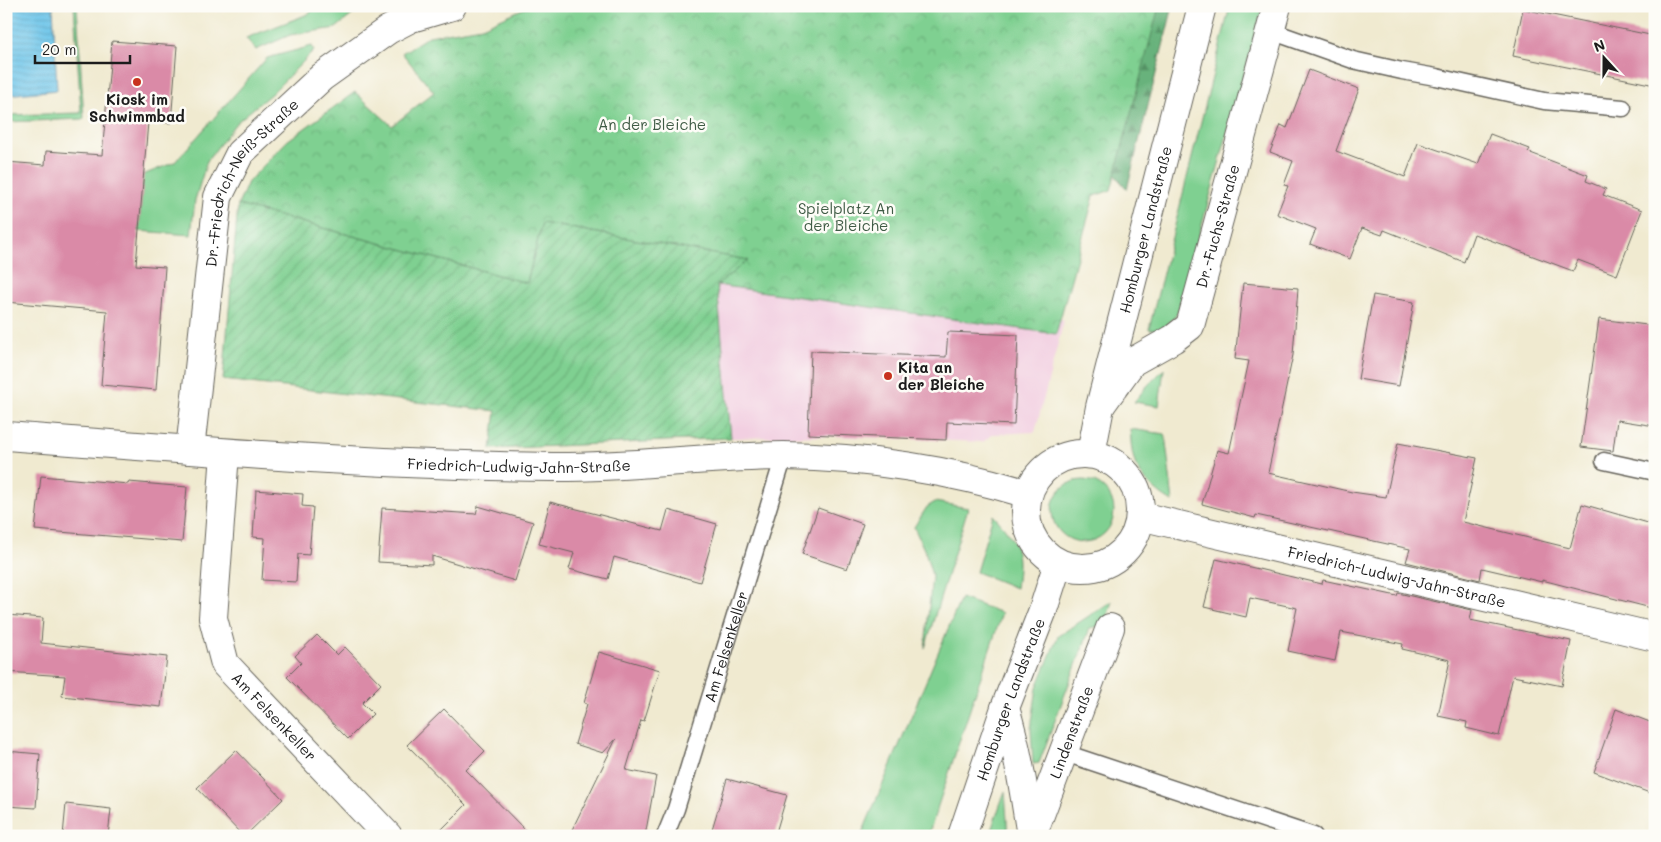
<svg xmlns="http://www.w3.org/2000/svg" width="1661" height="842" viewBox="0 0 1661 842" font-family="Mali,sans-serif">
<style>
.built{fill:#f2cfe1}
.grass{fill:#7fd091;stroke:#4e7656}
.forest{fill:url(#forest-firs);stroke:#42674c}
.park{fill:url(#park-crowns);stroke:#4e7656}
.garden{fill:url(#garden-furrows);stroke:#4e7656}
.water{fill:url(#water-rules);stroke:#447082}
.building{fill:#da8aa7}
.lines{fill:none;stroke-linecap:round;stroke-linejoin:round}
.lane-casing{stroke:#66645b;stroke-width:19}
.street-casing{stroke:#66645b;stroke-width:30}
.secondary-casing{stroke:#66645b;stroke-width:30}
.lane{stroke:#fff;stroke-width:16}
.street{stroke:#fff;stroke-width:28}
.secondary{stroke:#fff;stroke-width:28}
.poi-dot{fill:#c8321e;stroke:#fdfcf7;stroke-width:2}
.labels{text-anchor:middle;dominant-baseline:central;stroke-width:5;stroke-linejoin:round;paint-order:stroke}
.poi-label{font-size:15px;font-weight:bold;fill:#1c1c1c;stroke:#fdfcf7}
.park-label{font-size:15px;fill:#3f5b45;stroke:#fdfcf7}
.street-label{font-size:15px;fill:#1c1c1c;stroke:#fdfcf7}
</style>
<defs>
<pattern id="forest-firs" width="22" height="20" patternUnits="userSpaceOnUse" patternTransform="scale(1.25)"><rect width="22" height="20" fill="#67b27b"/><path d="M5 1l3.5 6h-7zM16 11l3.5 6h-7z" fill="#549064"/></pattern>
<pattern id="park-crowns" width="20" height="18" patternUnits="userSpaceOnUse" patternTransform="scale(1.25)"><rect width="20" height="18" fill="#7fd091"/><path d="M2 6a3 3 0 1 1 6 0M12 15a3 3 0 1 1 6 0" fill="none" stroke="#6db27c"/></pattern>
<pattern id="garden-furrows" width="10" height="10" patternUnits="userSpaceOnUse" patternTransform="scale(1.25)"><rect width="10" height="10" fill="#7fd091"/><path d="M-1 1l2-2M0 10L10 0M9 11l2-2" fill="none" stroke="#6db27c"/></pattern>
<pattern id="water-rules" width="6" height="5" patternUnits="userSpaceOnUse" patternTransform="scale(1.25)"><rect width="6" height="5" fill="#6bc4e9"/><path d="M0 2.5h6" fill="none" stroke="#5ca8c7"/></pattern>
</defs>
<rect width="100%" height="100%" fill="#fdfcf7"/>
<filter id="ink" filterUnits="userSpaceOnUse"><feTurbulence type="fractalNoise" baseFrequency=".02" numOctaves="2"/><feDisplacementMap in="SourceGraphic" scale="10" xChannelSelector="R" yChannelSelector="G"/><feConvolveMatrix kernelMatrix="1 2 1 2 8 2 1 2 1" color-interpolation-filters="sRGB"/></filter>
<filter id="wash" filterUnits="userSpaceOnUse"><feTurbulence type="fractalNoise" baseFrequency=".0096" numOctaves="4" result="noise"/><feDisplacementMap in="SourceGraphic" scale="20" xChannelSelector="R" yChannelSelector="G"/><feGaussianBlur stdDeviation="1.12" result="paint"/><feColorMatrix in="noise" values="0 0 0 0 0 0 0 0 0 0 0 0 0 0 0 0 0 1.4 0 .05"/><feComposite in="paint" operator="in"/></filter>
<g filter="url(#wash)">
<rect width="100%" height="100%" fill="#f0ead0"/>
<path class="built" d="M 802,283 L 1064,320 L 1035,432 L 993,434 L 983,442 L 829,436 L 731,438 L 717,285 Z"/>
<g class="grass">
<path d="M 74,6 L 77,6 L 84,119 L 6,122 L 6,115 L 81,113 Z"/>
<path d="M 319,6 L 363,6 L 336,28 L 290,35 L 256,50 L 246,38 L 308,14 Z"/>
<path d="M 1230,6 L 1263,6 L 1177,314 L 1163,330 L 1149,329 Z"/>
<path d="M 312,46 L 314,51 L 272,93 L 236,123 L 207,161 L 195,200 L 191,235 L 139,231 L 143,175 L 175,162 L 267,58 Z"/>
<path d="M 1164,369 L 1159,406 L 1134,402 L 1147,386 Z"/>
<path d="M 1130,429 L 1165,434 L 1173,502 C 1159,496 1138,475 1134,460 C 1131,450 1131,439 1130,429 Z"/>
<circle cx="1083" cy="511" r="31"/>
<path d="M 935,502 L 968,508 L 925,648 L 932,576 L 926,554 L 914,527 L 927,507 Z"/>
<path d="M 993,515 C 1018,542 1021,551 1016,588 L 976,572 Z"/>
<path d="M 961,598 L 1002,613 L 928,836 L 861,836 Z"/>
<path d="M 1112,601 L 1105,625 L 1090,628 L 1039,763 L 1033,764 L 1031,729 L 1037,687 L 1058,636 Z"/>
<path d="M 1005,791 L 1008,836 L 989,836 Z"/>
</g>
<path class="forest" d="M 1115,6 L 1173,6 L 1127,189 L 1108,167 Z"/>
<path class="park" d="M 529,6 L 1159,6 L 1111,190 L 1094,196 L 1056,334 L 717,285 L 747,260 L 542,223 L 527,283 L 238,205 L 248,182 L 287,141 L 355,92 L 392,126 L 434,92 L 402,53 L 429,36 L 482,27 Z"/>
<path class="garden" d="M 238,205 L 527,283 L 542,223 L 748,260 L 717,285 L 731,438 L 491,449 L 496,411 L 223,380 Z"/>
<path class="water" d="M 6,6 L 53,6 L 57,90 L 6,95 Z"/>
<g id="blocks">
<g class="building">
<path d="M 1523,9 L 1655,36 L 1655,85 L 1513,56 Z"/>
<path d="M 112,41 L 177,46 L 171,123 L 148,122 L 136,265 L 165,267 L 156,390 L 101,385 L 107,311 L 6,302 L 6,162 L 45,165 L 46,151 L 102,155 Z"/>
<path d="M 1309,70 L 1359,89 L 1336,151 L 1405,177 L 1418,143 L 1478,164 L 1490,134 L 1530,149 L 1528,152 L 1588,175 L 1586,181 L 1606,189 L 1603,195 L 1642,210 L 1617,275 L 1578,260 L 1573,271 L 1474,234 L 1464,262 L 1384,230 L 1382,235 L 1362,228 L 1350,259 L 1310,244 L 1316,229 L 1277,214 L 1288,186 L 1284,185 L 1293,161 L 1270,152 L 1281,125 L 1287,128 Z"/>
<path d="M 1243,283 L 1298,288 L 1293,355 L 1268,473 L 1352,492 L 1386,497 L 1398,443 L 1477,458 L 1463,522 L 1570,548 L 1582,504 L 1655,525 L 1655,609 L 1542,580 L 1542,582 L 1482,568 L 1480,580 L 1406,562 L 1410,549 L 1256,515 L 1255,518 L 1202,504 L 1217,450 L 1229,453 L 1249,361 L 1235,359 Z"/>
<path d="M 1373,295 L 1414,302 L 1399,386 L 1358,379 Z"/>
<path d="M 1599,319 L 1655,326 L 1655,426 L 1617,420 L 1613,451 L 1581,447 Z"/>
<path d="M 948,332 L 1018,335 L 1014,425 L 947,422 L 946,440 L 808,434 L 811,351 L 946,357 Z"/>
<path d="M 41,476 L 128,484 L 129,482 L 187,487 L 182,542 L 35,530 Z"/>
<path d="M 256,490 L 303,494 L 302,506 L 313,507 L 309,555 L 298,554 L 296,582 L 262,580 L 265,538 L 253,537 Z"/>
<path d="M 550,502 L 662,531 L 668,510 L 717,524 L 700,582 L 614,557 L 608,579 L 569,569 L 574,553 L 539,544 Z"/>
<path d="M 478,506 L 533,522 L 515,581 L 432,556 L 432,565 L 378,562 L 382,508 L 476,514 Z"/>
<path d="M 818,508 L 863,524 L 847,569 L 802,554 Z"/>
<path d="M 1216,559 L 1322,584 L 1323,580 L 1397,596 L 1398,593 L 1472,610 L 1470,620 L 1571,641 L 1562,686 L 1513,676 L 1499,736 L 1466,728 L 1467,722 L 1438,716 L 1450,660 L 1402,649 L 1403,644 L 1341,632 L 1335,661 L 1288,651 L 1297,608 L 1250,598 L 1246,617 L 1204,607 Z"/>
<path d="M 6,615 L 43,618 L 41,643 L 167,657 L 161,707 L 62,696 L 65,676 L 6,672 Z"/>
<path d="M 317,635 L 337,655 L 345,647 L 381,684 L 362,703 L 373,714 L 348,739 L 287,677 L 301,663 L 295,656 Z"/>
<path d="M 599,652 L 660,670 L 644,721 L 641,720 L 626,770 L 656,776 L 645,836 L 569,836 L 616,739 L 603,753 L 575,744 L 587,704 L 584,703 Z"/>
<path d="M 444,709 L 485,751 L 466,770 L 531,836 L 435,836 L 466,805 L 407,745 Z"/>
<path d="M 1616,709 L 1655,724 L 1655,795 L 1594,772 Z"/>
<path d="M 236,750 L 283,799 L 245,836 L 243,836 L 197,788 Z"/>
<path d="M 6,751 L 40,754 L 36,808 L 6,806 Z"/>
<path d="M 727,779 L 787,795 L 775,836 L 710,836 Z"/>
<path d="M 66,804 L 111,809 L 108,836 L 63,836 Z"/>
</g>
</g>
</g>
<g filter="url(#ink)">
<use href="#blocks" fill-opacity="0" stroke="#66645b" stroke-width="1"/>
<g class="lines">
<g class="lane-casing">
<g id="lane">
<path d="M 1271,31 L 1353,60 L 1402,71 L 1436,77 L 1544,101 L 1623,108"/>
<path d="M 1604,461 L 1655,472"/>
<path d="M 1062,752 L 1314,836"/>
<path id="s1" d="M 665,836 L 676,809 L 784,456"/>
</g>
</g>
<g class="street-casing">
<g id="street">
<path id="s2" d="M 1101,405 L 1132,362 L 1173,339 L 1190,326 L 1277,6"/>
<path id="s3" d="M 6,436 C 188,450 370,465 552,467 C 629,468 707,456 784,456 C 865,457 951,470 1028,494"/>
<path id="s4" d="M 190,450 L 218,197 L 240,153 L 322,77 L 388,30 L 411,18 L 452,6"/>
<path id="s5" d="M 225,453 L 213,618 L 225,664 L 388,836"/>
<path id="s6" d="M 1140,516 L 1655,637"/>
<path id="s7" d="M 1032,836 L 1110,628"/>
</g>
</g>
<g class="secondary-casing">
<g id="secondary">
<circle cx="1083" cy="511" r="57"/>
<path id="s8" d="M 1091,454 L 1100,407 L 1202,6"/>
<path d="M 1005,708 C 1018,750 1024,792 1031,836"/>
<path id="s9" d="M 962,836 L 1005,708 L 1043,610 L 1058,563"/>
</g>
</g>
<use href="#lane" class="lane"/>
<use href="#street" class="street"/>
<use href="#secondary" class="secondary"/>
</g>
</g>
<g class="poi-dot">
<circle cx="137" cy="82" r="5"/>
<circle cx="888" cy="376" r="5"/>
</g>
<g class="labels">
<g class="poi-label">
<text x="137" y="99">Kiosk im<tspan x="137" dy="17">Schwimmbad</tspan></text>
<text x="898" y="367" text-anchor="start">Kita an<tspan x="898" dy="17">der Bleiche</tspan></text>
</g>
<g class="park-label">
<text x="652" y="124">An der Bleiche</text>
<text x="846" y="208">Spielplatz An<tspan x="846" dy="17">der Bleiche</tspan></text>
</g>
<g class="street-label">
<text stroke="none"><textPath href="#s4" startOffset="282">Dr.-Friedrich-Neiß-Straße</textPath></text>
<text stroke="none"><textPath href="#s2" startOffset="225">Dr.-Fuchs-Straße</textPath></text>
<text stroke="none"><textPath href="#s8" startOffset="231">Homburger Landstraße</textPath></text>
<text stroke="none"><textPath href="#s3" startOffset="514">Friedrich-Ludwig-Jahn-Straße</textPath></text>
<text stroke="none"><textPath href="#s6" startOffset="264">Friedrich-Ludwig-Jahn-Straße</textPath></text>
<text stroke="none"><textPath href="#s1" startOffset="199">Am Felsenkeller</textPath></text>
<text stroke="none"><textPath href="#s9" startOffset="145">Homburger Landstraße</textPath></text>
<text stroke="none"><textPath href="#s5" startOffset="285">Am Felsenkeller</textPath></text>
<text stroke="none"><textPath href="#s7" startOffset="111">Lindenstraße</textPath></text>
</g>
</g>
<rect width="1661" height="842" fill="none" stroke="#fdfcf7" stroke-width="25"/>
<g transform="translate(1604 58) rotate(339)" stroke="#fdfcf7" stroke-width="4" paint-order="stroke">
<path d="M0-4L9 19L0 12L-9 19Z" fill="#1c1c1c"/>
<text y="-8" font-size="14" font-weight="bold" text-anchor="middle" fill="#1c1c1c">N</text>
</g>
<path d="M35 55v8h95v-8" fill="none" stroke="#1c1c1c" stroke-width="2.5"/>
<text x="42" y="55" font-size="15" fill="#1c1c1c" stroke="#fdfcf7" stroke-width="4" paint-order="stroke">20 m</text>
</svg>
